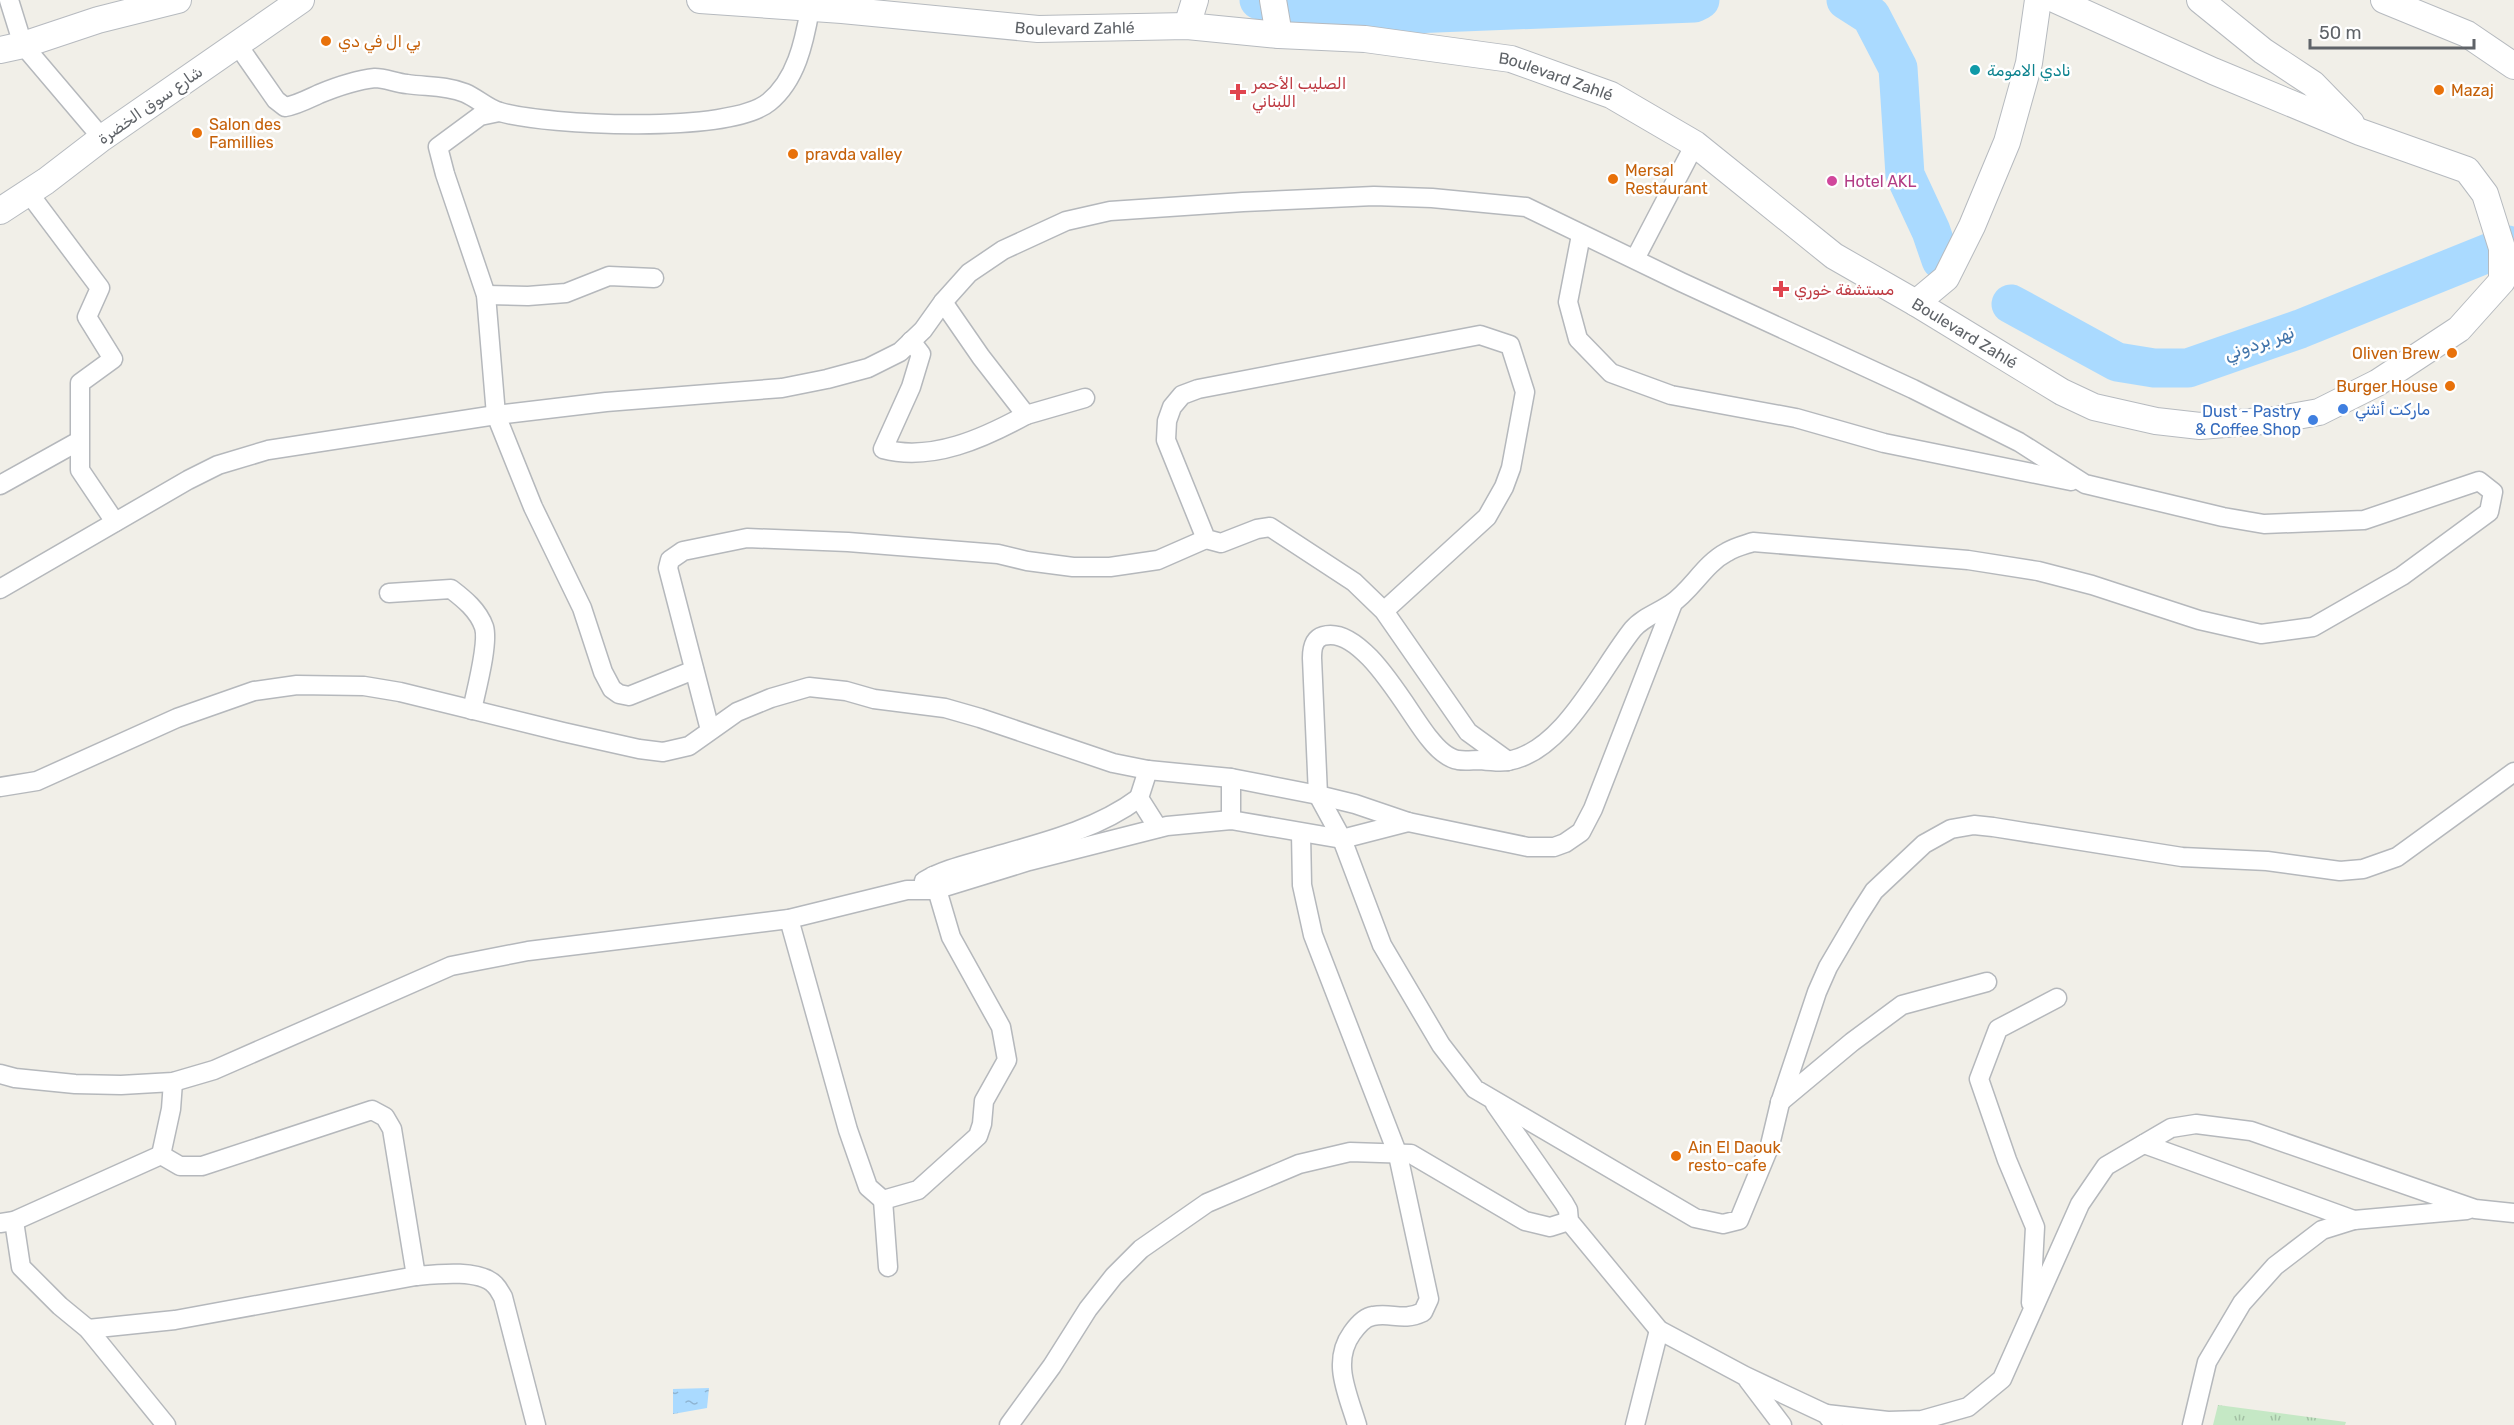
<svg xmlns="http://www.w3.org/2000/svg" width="2514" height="1425" viewBox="0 0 2514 1425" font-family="Rubik,Vazirmatn,sans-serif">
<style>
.grass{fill:url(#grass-tufts)}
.water{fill:url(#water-ripples)}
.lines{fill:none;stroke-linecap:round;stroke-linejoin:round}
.river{stroke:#aadaff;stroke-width:39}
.street-casing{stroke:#b5b8bc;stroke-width:21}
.secondary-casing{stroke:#b6babf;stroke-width:28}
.street{stroke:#fff;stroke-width:18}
.secondary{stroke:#fff;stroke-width:26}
.food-dot{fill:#e8710a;stroke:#fff;stroke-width:2}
.culture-dot{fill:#0f9aa8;stroke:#fff;stroke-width:2}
.health-dot{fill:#e0444e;stroke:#fff;stroke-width:2}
.hotel-dot{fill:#d1479c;stroke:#fff;stroke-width:2}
.shop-dot{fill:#3f7fe0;stroke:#fff;stroke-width:2}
.labels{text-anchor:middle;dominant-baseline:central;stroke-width:5;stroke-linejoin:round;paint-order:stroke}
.street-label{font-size:16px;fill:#5f6368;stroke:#fff}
.food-label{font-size:16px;fill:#c56008;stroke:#fff;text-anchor:start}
.culture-label{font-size:16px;fill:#0d838f;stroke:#fff;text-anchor:start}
.health-label{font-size:16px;fill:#be3a42;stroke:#fff;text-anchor:start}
.hotel-label{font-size:16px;fill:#b23c85;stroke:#fff;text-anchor:start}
.shop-label{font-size:16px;fill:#366cbe;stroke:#fff;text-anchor:start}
.water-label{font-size:18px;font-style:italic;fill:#4174aa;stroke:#fff}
</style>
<defs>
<pattern id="grass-tufts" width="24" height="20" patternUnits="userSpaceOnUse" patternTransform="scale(1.5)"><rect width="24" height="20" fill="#c5e8c5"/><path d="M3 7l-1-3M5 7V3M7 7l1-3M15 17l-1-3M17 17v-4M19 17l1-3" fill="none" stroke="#a3c0a4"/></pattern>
<pattern id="water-ripples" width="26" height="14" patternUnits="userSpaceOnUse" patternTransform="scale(1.5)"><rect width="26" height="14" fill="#aadaff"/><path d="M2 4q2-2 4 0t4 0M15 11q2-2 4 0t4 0" fill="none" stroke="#8eb4d2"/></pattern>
</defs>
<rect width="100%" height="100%" fill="#f1efe8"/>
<path class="grass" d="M 2218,1405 L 2346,1422 L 2345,1425 L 2213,1425 Z"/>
<path class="water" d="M 709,1388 L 707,1408 L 673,1414 L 673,1389 Z"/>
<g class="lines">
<g class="river">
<path d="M 1259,0 L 1386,15 L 1694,3 L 1700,0"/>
<path d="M 1846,0 L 1871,16 L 1898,68 L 1905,175 L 1931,231 L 1941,260"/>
<path d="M 2011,304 L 2117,362 L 2154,368 L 2188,368 L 2300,329 L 2508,245"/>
</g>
<g class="street-casing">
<g id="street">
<path d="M 9,0 L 23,45 L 102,138"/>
<path d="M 237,44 L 276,100 L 285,107 C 297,105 308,99 319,94 C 336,87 356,80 375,78 C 385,78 396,83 407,84 C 426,87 445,85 465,93 C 477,98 488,109 500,112 C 548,126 731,134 769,102 C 796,80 804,43 810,9"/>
<path d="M 499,112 L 480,116 L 438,147 L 445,174 L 486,295 L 496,415 L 533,507 L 582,608 L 603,672 L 612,689 L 619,694 L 629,696 L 694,670"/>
<path d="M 28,192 L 100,288 L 87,317 L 113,359 L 80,383 L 80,470 L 115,522"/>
<path d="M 1581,235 L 1568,302 L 1578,339 L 1611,373 L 1671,395 L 1796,418 L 1884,443 L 2071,481"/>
<path d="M 1635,259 L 1695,144"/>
<path d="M 486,295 L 528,296 L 566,293 L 609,276 L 654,278"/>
<path d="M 911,341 L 921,354 L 911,387 L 883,449 C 932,462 984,438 1026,415 L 981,357 L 943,302"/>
<path d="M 1026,415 L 1085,398"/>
<path d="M 0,485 L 79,441"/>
<path d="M 0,589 L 188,480 L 218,465 L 268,450 L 496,415 L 606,402 L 782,388 L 827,379 L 868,368 L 900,352 L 923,330 L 943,302 L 969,273 L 1003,250 L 1066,221 L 1110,211 L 1243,202 L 1374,196 L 1432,198 L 1526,207 L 1681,282 L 1913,389 L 2019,442 L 2085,484 L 2223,517 L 2264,524 L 2364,520 L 2479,481 L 2493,492 L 2489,512 L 2402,576 L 2313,627 L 2261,634 L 2199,620 L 2092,585 L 2038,571 L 1968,560 L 1753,542 C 1744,545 1735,547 1727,552 C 1704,564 1692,590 1671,604 C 1659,612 1642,618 1633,629 C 1600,670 1564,751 1508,761 C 1500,762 1489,761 1481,760 C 1473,760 1465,761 1458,760 C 1447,758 1436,747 1429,738 C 1408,713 1363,624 1323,636 C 1313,639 1312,649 1312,658 L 1318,795 L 1342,839 L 1382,945 L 1441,1045 L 1475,1089 L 1695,1218 L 1723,1224 L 1739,1220 L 1770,1145 L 1780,1103 L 1817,992 L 1828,967 L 1858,916 L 1874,891 L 1924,844 L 1951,829 L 1974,825 L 1993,827 L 2182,857 L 2267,861 L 2340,871 L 2363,869 L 2397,857 L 2514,772"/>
<path d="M 389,593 L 451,589 C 464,599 478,610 484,627 C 489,643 476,691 472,710"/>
<path d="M 1384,611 L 1487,517 L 1504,487 L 1511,468 L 1525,392 L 1510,345 L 1480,335 L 1198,389 L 1182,395 L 1172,407 L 1167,421 L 1166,440 L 1206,539 L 1221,543 L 1257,529 L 1270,527 L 1354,582 L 1384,611 L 1468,732 L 1508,761"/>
<path d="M 710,730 L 668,568 L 670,560 L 683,551 L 747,538 L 848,542 L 998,554 L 1027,561 L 1073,567 L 1110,567 L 1158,560 L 1206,539"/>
<path d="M 1148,770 L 1139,798 L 1158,828"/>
<path d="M 1231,778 L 1231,820"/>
<path d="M 0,787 L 37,781 L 177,718 L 254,691 L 297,685 L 364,686 L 400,692 L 563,732 L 639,749 L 663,752 L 689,746 L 737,712 L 771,698 L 809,687 L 846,691 L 874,699 L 945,708 L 980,718 L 1113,763 L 1148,770 L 1231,778 L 1318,795 L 1355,804 L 1408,822 L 1528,847 L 1554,847 L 1565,843 L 1581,832 L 1593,809 L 1673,603"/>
<path d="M 1301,833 L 1302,885 L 1313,935 L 1398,1155 L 1429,1299 L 1423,1312 C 1402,1322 1392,1312 1373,1316 C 1365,1317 1357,1326 1352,1333 C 1331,1362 1348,1394 1357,1425"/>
<path d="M 924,881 C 943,870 964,865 985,859 C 1037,844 1095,831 1139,798"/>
<path d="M 789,919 L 848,1130 L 868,1187 L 883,1200 L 918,1190 L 978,1136 L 982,1124 L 984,1101 L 1007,1060 L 1001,1027 L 951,937 L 933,876"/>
<path d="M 0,1074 L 15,1078 L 75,1084 L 121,1085 L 173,1082 L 214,1070 L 451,966 L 528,951 L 789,919 L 907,890 L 935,890 L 1029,861 L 1167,826 L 1231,820 L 1342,839 L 1408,822"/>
<path d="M 1780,1102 L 1852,1042 L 1902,1005 L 1987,982"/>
<path d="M 1495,1104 L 1564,1203 L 1568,1210 L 1569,1221 L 1659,1330 L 1745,1376 L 1826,1414 L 1833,1423"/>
<path d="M 2144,1144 L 2354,1220"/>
<path d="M 161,1155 L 180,1166 L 202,1166 L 372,1110 L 385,1117 L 392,1129 L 416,1276 C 437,1274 480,1269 495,1285 C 499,1289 501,1294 503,1297 L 536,1425"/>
<path d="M 161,1155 L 171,1109 L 173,1082"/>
<path d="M 883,1200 L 888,1267"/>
<path d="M 14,1221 L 21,1267 L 60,1306 L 88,1329 L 166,1425"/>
<path d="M 0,1223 L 14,1221 L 161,1155"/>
<path d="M 2031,1303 L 2035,1227 L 2007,1160 L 1979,1079 L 1998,1029 L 2057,998"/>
<path d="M 88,1329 L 175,1320 L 416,1276"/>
<path d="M 1748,1380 L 1782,1425"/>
<path d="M 1826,1414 L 1888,1421 L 1922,1420 L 1968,1407 L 2002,1379 L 2080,1204 L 2106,1166 L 2171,1128 L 2196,1124 L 2251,1131 L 2475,1209 L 2514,1213"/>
<path d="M 1009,1425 L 1052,1366 L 1088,1309 L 1114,1276 L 1141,1249 L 1207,1203 L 1299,1164 L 1350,1152 L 1411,1154 L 1525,1221 L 1550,1227 L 1569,1221"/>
<path d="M 1635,1425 L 1659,1330"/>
<path d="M 2192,1425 L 2207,1362 L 2242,1303 L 2275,1266 L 2322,1230 L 2354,1220 L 2467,1210"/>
</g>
</g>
<g class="secondary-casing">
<g id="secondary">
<path id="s1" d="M 700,0 L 842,10 L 1038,29 L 1187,26 L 1279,35 L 1365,39 L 1511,59 L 1611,95 L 1695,144 L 1834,256 L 1916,303 L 2062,392 L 2094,407 L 2156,421 L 2200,426 L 2275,420 L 2319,412 L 2377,383 L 2459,329 L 2502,281 L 2502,248 L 2485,194 L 2467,170 L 2360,132 L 2213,71 L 2056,0"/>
<path d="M 1273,0 L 1279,35"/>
<path d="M 2200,0 L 2263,51 L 2313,84 L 2351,123"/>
<path d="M 2384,0 L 2467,34 L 2514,66"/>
<path d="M 1187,26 L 1195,0"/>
<path d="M 0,50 L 23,45 L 98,20 L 178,0"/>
<path d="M 0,211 L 46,181 L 102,138 L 301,0"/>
<path d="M 1916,303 L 1946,278 L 1972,226 L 2007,142 L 2029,63 L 2038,0"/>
</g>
</g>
<use href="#street" class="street"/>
<use href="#secondary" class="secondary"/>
</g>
<g class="food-dot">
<circle cx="326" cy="41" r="6"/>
<circle cx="2439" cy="90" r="6"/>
<circle cx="197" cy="133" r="6"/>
<circle cx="793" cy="154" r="6"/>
<circle cx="1613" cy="179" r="6"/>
<circle cx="2452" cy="353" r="6"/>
<circle cx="2450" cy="386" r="6"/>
<circle cx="1676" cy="1156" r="6"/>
</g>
<circle class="culture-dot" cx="1975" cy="70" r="6"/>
<g class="health-dot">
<path d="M1235 83h6v6h6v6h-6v6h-6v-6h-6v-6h6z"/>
<path d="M1778 280h6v6h6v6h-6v6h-6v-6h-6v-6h6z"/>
</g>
<circle class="hotel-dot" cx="1832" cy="181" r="6"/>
<g class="shop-dot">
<circle cx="2343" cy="409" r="6"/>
<circle cx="2313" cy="420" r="6"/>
</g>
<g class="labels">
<g class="street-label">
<text stroke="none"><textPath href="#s1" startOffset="376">Boulevard Zahlé</textPath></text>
<text stroke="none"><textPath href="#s1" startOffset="862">Boulevard Zahlé</textPath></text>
<text transform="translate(150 105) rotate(-35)">شارع سوق الخضرة</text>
<text stroke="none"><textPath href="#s1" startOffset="1348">Boulevard Zahlé</textPath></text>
</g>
<g class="food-label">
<text x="338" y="41">بي ال في دي</text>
<text x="2451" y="90">Mazaj</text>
<text x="209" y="124">Salon des<tspan x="209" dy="18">Famillies</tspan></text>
<text x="805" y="154">pravda valley</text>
<text x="1625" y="170">Mersal<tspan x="1625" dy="18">Restaurant</tspan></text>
<text x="2440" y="353" text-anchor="end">Oliven Brew</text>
<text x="2438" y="386" text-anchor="end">Burger House</text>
<text x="1688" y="1147">Ain El Daouk<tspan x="1688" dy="18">resto-cafe</tspan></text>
</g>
<g class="culture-label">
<text x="1987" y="70">نادي الامومة</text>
</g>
<g class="health-label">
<text x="1252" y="83">الصليب الأحمر<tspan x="1252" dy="18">اللبناني</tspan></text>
<text x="1794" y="289">مستشفة خوري</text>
</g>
<g class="hotel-label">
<text x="1844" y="181">Hotel AKL</text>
</g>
<g class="shop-label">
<text x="2355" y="409">ماركت أنثني</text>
<text x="2301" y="411" text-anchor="end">Dust - Pastry<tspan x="2301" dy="18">&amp; Coffee Shop</tspan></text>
</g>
<g class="water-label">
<text transform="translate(2259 343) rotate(-19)">نهر بردوني</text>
</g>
</g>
<path d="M2310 39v9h164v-9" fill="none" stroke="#5f6368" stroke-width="3"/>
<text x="2319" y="39" font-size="18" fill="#5f6368" stroke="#ffffff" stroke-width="4.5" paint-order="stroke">50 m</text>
</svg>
